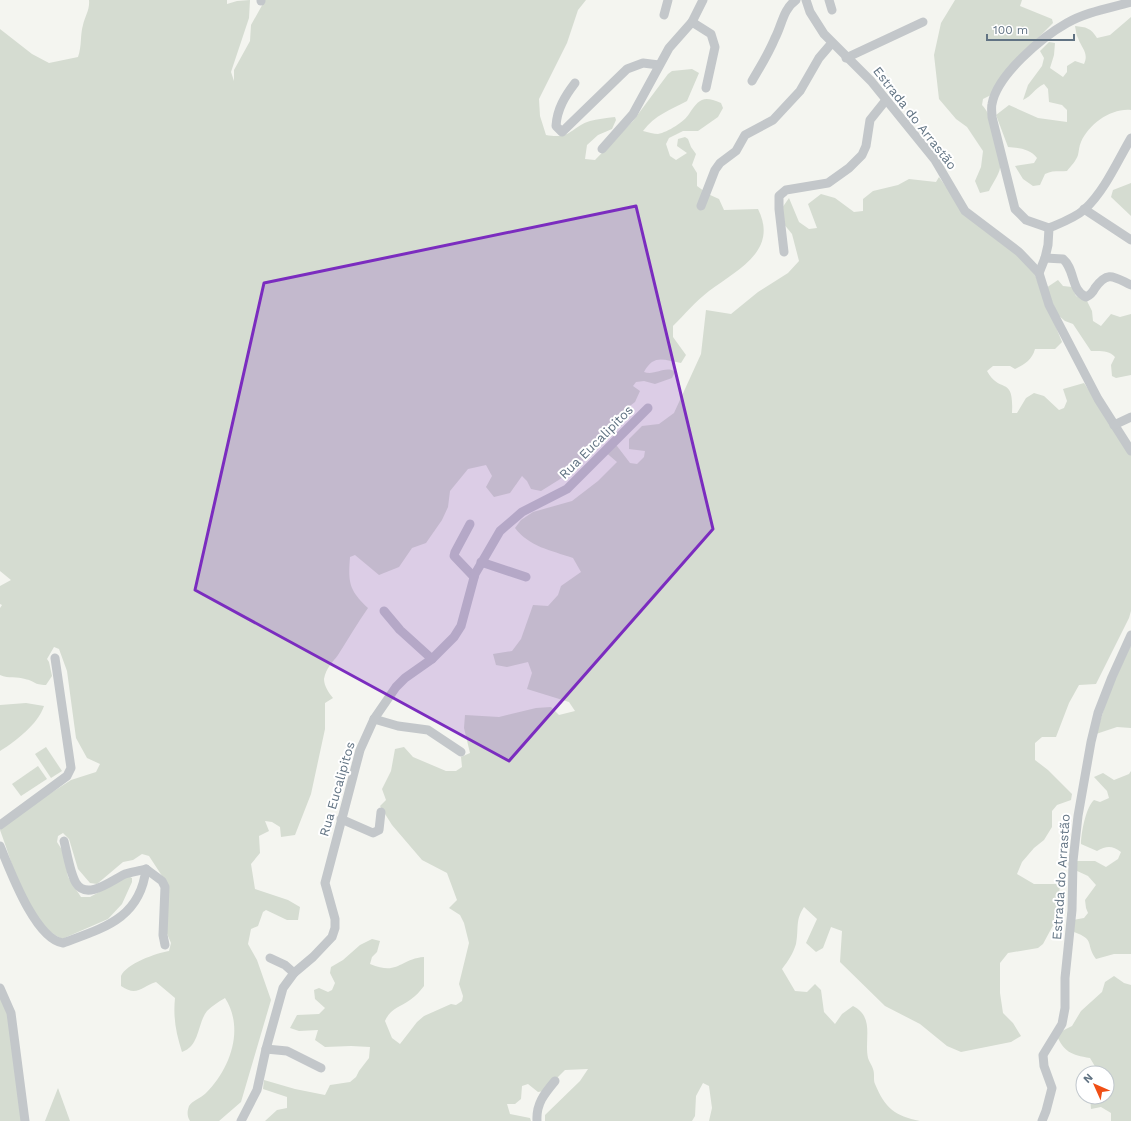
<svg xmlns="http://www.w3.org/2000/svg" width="1131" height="1121" viewBox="0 0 1131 1121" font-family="'Work Sans',sans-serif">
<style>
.green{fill:#d5dcd1}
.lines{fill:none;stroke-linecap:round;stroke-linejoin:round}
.minor{stroke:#c3c7ca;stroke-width:9}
.marked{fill:#7b2cbf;fill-opacity:0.2;stroke:#7b2cbf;stroke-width:3;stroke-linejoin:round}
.labels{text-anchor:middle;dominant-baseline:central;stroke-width:4;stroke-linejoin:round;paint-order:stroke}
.street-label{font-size:13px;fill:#617383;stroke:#fff}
</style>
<rect width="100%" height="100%" fill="#f4f5f0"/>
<g class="green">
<path d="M 89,0 L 227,0 L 227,4 L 237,1 L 250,0 L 249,18 L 231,72 L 234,81 L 234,70 L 250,41 L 251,25 L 265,0 L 586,0 L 578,10 L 567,43 L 539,99 L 540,116 L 546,135 C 571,140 571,127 590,121 C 597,119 606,118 615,117 L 616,120 L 612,129 L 598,135 L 587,145 L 585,159 L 595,160 L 633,121 L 668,74 L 672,71 L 692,69 L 699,73 L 687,101 C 670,110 655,115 643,131 C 648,132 654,134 658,134 C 668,132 684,122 689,114 C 699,99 703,95 721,103 L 723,108 L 718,117 L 698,131 L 683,131 L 669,138 L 666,144 L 670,156 L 676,160 L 687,153 L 677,146 L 678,139 L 685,137 L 688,139 L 691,147 L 696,154 L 692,165 L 697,173 L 697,186 L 708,194 L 719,199 L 724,210 L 758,209 C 779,251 737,270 709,291 C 696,301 685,314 673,326 L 673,337 L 686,355 L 681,363 C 663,360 654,354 644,372 C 655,376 666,365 675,372 L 672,378 L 655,384 L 644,381 L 636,382 L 633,386 L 640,391 L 635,402 L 622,412 L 616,426 L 585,458 L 573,471 L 541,491 L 531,489 L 527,481 L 522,476 L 510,493 L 494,497 L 486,487 L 492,476 L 486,465 L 468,469 L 450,491 L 448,507 L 442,520 L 426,543 L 412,548 L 399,567 L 379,575 L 355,555 L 350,557 C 348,583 349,590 368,608 C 357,624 348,639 338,655 C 332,663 326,668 324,679 C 324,686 329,693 333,698 L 325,703 L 325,729 L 311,794 L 295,835 L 281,837 L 280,827 L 272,822 L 265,821 L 269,831 L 259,836 L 260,853 L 251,864 L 255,889 L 288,900 L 300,907 L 298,920 L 287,920 L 266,910 L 263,912 L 258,926 L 251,929 L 248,944 L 257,960 L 271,1000 L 241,1102 L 219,1121 L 190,1121 C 187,1116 187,1112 189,1106 C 192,1101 201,1098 206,1093 C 230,1069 245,1029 225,998 C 220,1001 212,1006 207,1011 C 197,1024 200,1046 182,1052 C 176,1033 173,1018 175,998 L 156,982 C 141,987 137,997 121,986 L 121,976 C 126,964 156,953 169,951 L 171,943 L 165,929 L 166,882 L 149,856 L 142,854 L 133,860 L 123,862 L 97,884 L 90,883 L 78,869 L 69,839 L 63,833 L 58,836 L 57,842 L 64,853 L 68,877 L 81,897 L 90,897 L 128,876 L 132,878 L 132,882 L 122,904 L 108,919 L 62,939 C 26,922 13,864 0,830 L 3,824 L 71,780 L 96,772 L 100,764 L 87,758 L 76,738 L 67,671 L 59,649 L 54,647 L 47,659 L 49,662 L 52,676 L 46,685 C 34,685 35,681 25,679 C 17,676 9,679 0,675 L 0,608 L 2,605 L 0,604 L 0,586 L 11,580 L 0,571 L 0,29 L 32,54 L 49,63 L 78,57 C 82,46 80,35 83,25 C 85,16 90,10 89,0 Z"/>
<path d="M 955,0 L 1022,0 L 1020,6 L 1052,19 L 1053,23 L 1029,47 L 991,95 L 983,99 L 982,105 C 993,116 1003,153 1000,168 C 999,175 992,184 989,191 L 980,193 L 975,181 L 981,167 L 983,151 L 967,127 L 956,119 L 939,99 L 934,55 L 941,23 Z"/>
<path d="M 1131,17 L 1131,110 C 1111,108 1089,124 1081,142 C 1079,146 1079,151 1078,155 C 1076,161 1071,166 1067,171 C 1059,172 1053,170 1045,174 L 1040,185 L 1033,186 L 1023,179 L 1015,166 L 1034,163 L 1037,158 C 1030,149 1020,148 1008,147 L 996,115 L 1009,105 L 1038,118 L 1067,122 L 1067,110 L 1062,105 L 1049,102 L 1048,89 L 1044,84 C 1035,88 1032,96 1023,100 L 1028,85 L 1042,66 L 1044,58 L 1040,51 L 1049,42 L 1055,43 L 1054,55 L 1050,68 L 1063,77 L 1067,72 L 1067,66 L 1075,61 L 1084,64 C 1089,53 1082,49 1078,38 C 1076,35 1076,30 1075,26 C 1086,27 1091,28 1097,38 L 1110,35 Z"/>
<path d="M 939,177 L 952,195 L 1033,270 L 1062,342 L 1055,349 L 1035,349 C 1032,360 1025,364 1015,369 L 1010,366 L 993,366 L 987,371 C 1000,395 1014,374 1012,413 L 1017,413 L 1026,398 L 1034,393 L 1044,396 L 1059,410 L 1064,408 L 1067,401 L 1063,389 L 1084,383 L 1131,453 L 1131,611 L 1129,618 L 1096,684 L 1079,685 L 1069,703 L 1056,737 L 1042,737 L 1035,743 L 1035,760 L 1048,770 L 1072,794 L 1071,800 L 1057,805 L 1052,811 L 1052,827 L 1044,840 L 1034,848 L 1022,862 L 1017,874 L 1034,884 L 1060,884 L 1057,918 L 1043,944 L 1038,948 L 1008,953 L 1000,963 L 1000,993 L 1003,1013 L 1013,1023 L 1021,1036 L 1011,1042 L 961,1052 L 947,1046 L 920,1024 L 885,1006 L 840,962 L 842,931 L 831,927 L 823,948 L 816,952 L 806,943 L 817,919 L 804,907 C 795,920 799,929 796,944 C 793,954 788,961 782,969 L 795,991 L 807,992 L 815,984 L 821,990 L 824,1012 L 835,1024 L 842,1014 L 853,1006 C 875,1017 864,1039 868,1058 C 869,1062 872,1065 873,1069 C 875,1074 873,1080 875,1084 C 885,1108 895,1116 920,1121 L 709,1121 L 712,1108 L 709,1086 L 703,1083 L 696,1096 L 695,1116 L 692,1121 L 545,1121 L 545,1115 L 580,1081 L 588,1069 L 565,1070 L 544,1091 L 538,1092 L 528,1084 L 522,1086 L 521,1099 L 515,1104 L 507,1104 L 510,1114 L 530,1118 L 531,1121 L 265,1121 L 277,1110 L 287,1108 L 287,1097 L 263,1089 L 264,1080 L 295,1089 L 325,1095 L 330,1085 L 350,1082 L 356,1077 L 359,1071 L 369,1058 L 370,1047 L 351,1046 L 325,1047 L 315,1040 L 318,1030 L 299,1031 L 290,1028 L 297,1015 L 319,1014 L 325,1008 L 315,999 L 314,990 L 319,988 L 328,992 L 332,990 L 335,983 L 330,973 L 331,967 L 343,960 L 360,945 L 372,939 L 380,941 L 377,952 L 372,957 L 370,964 C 399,976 399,959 424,957 L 424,986 C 420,991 416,996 410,1000 C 400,1007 390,1009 385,1021 L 392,1038 L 400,1044 L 417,1022 L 424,1016 L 451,1004 L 456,1005 L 462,1001 L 463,996 L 459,984 L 469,943 L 464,923 L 460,915 L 449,908 L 457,900 L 447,873 L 422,860 L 392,825 L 380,806 L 386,800 L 382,789 L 391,771 L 395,749 L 404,747 L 413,757 L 446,771 L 456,771 L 462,767 L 461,757 L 470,753 L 464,728 L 465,715 L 499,717 L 536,708 L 551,707 L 559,715 L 575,711 L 569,702 L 527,689 L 532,673 L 528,662 L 507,667 L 496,665 L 493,654 L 512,651 L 521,639 L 533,605 L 548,606 L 558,595 L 561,586 L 581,572 L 573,558 C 550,550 530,547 515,528 L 521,520 L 533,512 L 572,501 L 598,481 L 617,462 L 603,450 L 610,442 L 617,446 L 630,463 L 637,464 L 644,457 L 645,451 L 629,449 L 629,439 L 642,426 L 659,424 L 674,413 L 701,354 L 706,310 L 731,314 L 758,292 L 788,273 L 799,261 L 792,234 L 783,223 L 782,208 L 789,198 L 799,222 L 809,229 L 817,228 L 808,204 L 821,194 L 835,198 L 854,212 L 863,211 L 863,199 L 873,191 L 898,185 L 909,179 L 936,182 Z"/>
<path d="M 1131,183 L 1131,216 L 1111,197 L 1113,190 Z"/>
<path d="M 1058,280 L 1063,286 L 1072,287 L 1076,296 L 1087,301 L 1092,311 L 1093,321 L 1101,326 L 1111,314 L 1120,317 L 1131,314 L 1131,375 L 1116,378 L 1112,376 L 1111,365 L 1115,357 C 1109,350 1100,351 1091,351 L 1073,324 L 1065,321 L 1058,315 L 1046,288 Z"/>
<path d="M 1131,645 L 1131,728 L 1117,727 L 1096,734 L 1110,690 Z"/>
<path d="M 26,703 L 44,706 C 38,724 16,741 0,751 L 0,705 Z"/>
<path d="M 46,747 L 62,771 L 51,778 L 35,754 Z"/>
<path d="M 38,766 L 47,779 L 21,796 L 12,784 Z"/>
<path d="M 1131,771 L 1131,954 L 1114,954 L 1096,959 C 1085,944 1096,940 1074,932 L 1073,920 L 1084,918 L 1088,913 L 1086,908 L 1085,900 L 1096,885 L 1088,876 L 1075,870 L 1077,861 L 1095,861 L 1106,867 L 1118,859 L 1121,852 C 1112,845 1106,846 1097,851 L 1081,844 C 1081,833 1086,807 1094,800 L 1100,802 L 1109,798 L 1107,791 L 1094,777 L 1103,773 L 1114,780 L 1129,774 Z"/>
<path d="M 1114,976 L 1124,983 L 1131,985 L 1131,1121 L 1111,1121 L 1111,1113 L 1101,1107 L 1091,1109 L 1090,1097 L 1107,1097 L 1107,1073 L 1095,1073 L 1096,1068 L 1090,1058 C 1071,1055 1064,1052 1056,1034 L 1072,1026 L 1081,1011 L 1102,992 L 1105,982 Z"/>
<path d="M 0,995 L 6,1004 L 23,1121 L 0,1121 Z"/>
<path d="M 58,1088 L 70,1121 L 45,1121 Z"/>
</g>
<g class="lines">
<g class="minor">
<path d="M 806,0 L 810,12 L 824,34 L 871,81 L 935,160 L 965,211 L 1019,252 L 1039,273 L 1049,305 L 1098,399 L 1131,451"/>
<path d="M 829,0 L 832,10"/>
<path d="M 261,1 L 261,0"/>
<path d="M 664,15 L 668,0"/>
<path d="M 692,22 L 711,34 L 715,47 L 706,88"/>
<path d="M 846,58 L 923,22"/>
<path d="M 752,81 C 760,67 769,53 775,38 C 782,25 783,9 796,0"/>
<path d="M 575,83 C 565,96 557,109 556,126 L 562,132 L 627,69 L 643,63 L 659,65"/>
<path d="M 1131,138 C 1117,162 1105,190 1085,209 C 1075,218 1061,223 1049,228 L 1026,220 L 1015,209 L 992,117 C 992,113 991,108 992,104 C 997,75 1042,37 1067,23 C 1086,12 1110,8 1131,2"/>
<path d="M 602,149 L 633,114 L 669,48 L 692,22 L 703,0"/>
<path d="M 701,206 L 715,170 L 720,163 L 736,151 L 745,135 L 773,120 L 800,91 L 819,58 L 831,44"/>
<path d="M 1084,209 L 1131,240"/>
<path d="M 784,252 L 779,209 L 779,196 L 786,190 L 828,183 L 849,168 L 862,155 L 866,146 L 870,120 L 886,100"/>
<path d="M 1045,258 L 1048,245 L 1049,228"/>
<path d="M 1039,273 L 1045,258 L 1063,259 C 1075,269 1071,291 1086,297 C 1091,295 1093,292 1095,288 C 1108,270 1114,277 1131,285"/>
<path d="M 1114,425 L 1131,417"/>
<path d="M 470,524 L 455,552 L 454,556 L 474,577"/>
<path d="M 481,562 L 526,577"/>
<path d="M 384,611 L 400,630 L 432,659"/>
<path d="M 374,719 L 398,726 L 428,730 L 461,752"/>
<path d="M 341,819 L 373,833 L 379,830 L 381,812"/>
<path d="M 0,825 L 67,776 L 71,768 L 55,658"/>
<path d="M 64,841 C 67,853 70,873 76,883 C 87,901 112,880 125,874 C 131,872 139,871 146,869 L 162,881 L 165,887 L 163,935 L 165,945"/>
<path d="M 0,846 C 10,870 35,939 63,943 C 103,928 140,919 146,869"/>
<path d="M 270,958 L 285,965 L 294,973"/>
<path d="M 0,988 L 11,1013 L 25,1121"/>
<path d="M 266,1049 L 287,1051 L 321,1068"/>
<path d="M 241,1121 L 257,1090 L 266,1049 L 283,988 L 294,973 L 313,957 L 332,937 L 335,928 L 335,919 L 325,883 L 360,750 L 374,719 L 396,687 L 405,678 L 432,659 L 454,637 L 461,626 L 475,574 L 500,531 L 522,512 L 567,489 L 648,408"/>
<path d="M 537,1121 C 536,1104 544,1094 555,1081"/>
<path d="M 1042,1121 L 1046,1111 L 1052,1088 L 1044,1066 L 1043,1055 L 1062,1024 L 1065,1008 L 1065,978 L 1072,910 L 1073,861 L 1078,816 L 1091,742 L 1098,713 L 1112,677 L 1131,635"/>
</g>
</g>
<path class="marked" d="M 636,206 L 713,529 L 509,761 L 195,590 L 264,283 Z"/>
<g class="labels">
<g class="street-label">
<text transform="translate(915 118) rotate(52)">Estrada do Arrastão</text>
<text transform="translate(596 442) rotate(-45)">Rua Eucalipitos</text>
<text transform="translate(337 789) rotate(-74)">Rua Eucalipitos</text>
<text transform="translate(1061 877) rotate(-86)">Estrada do Arrastão</text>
</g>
</g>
<g transform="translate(1095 1085) rotate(315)"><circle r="19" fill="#ffffff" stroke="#c0c7cd"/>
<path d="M0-3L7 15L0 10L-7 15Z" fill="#f04f15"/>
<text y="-6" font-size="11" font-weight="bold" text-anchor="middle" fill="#617383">N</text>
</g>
<path d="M987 34v6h87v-6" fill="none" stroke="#617383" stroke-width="2"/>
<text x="993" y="34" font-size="12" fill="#617383" stroke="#ffffff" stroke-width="3" paint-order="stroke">100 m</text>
</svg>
